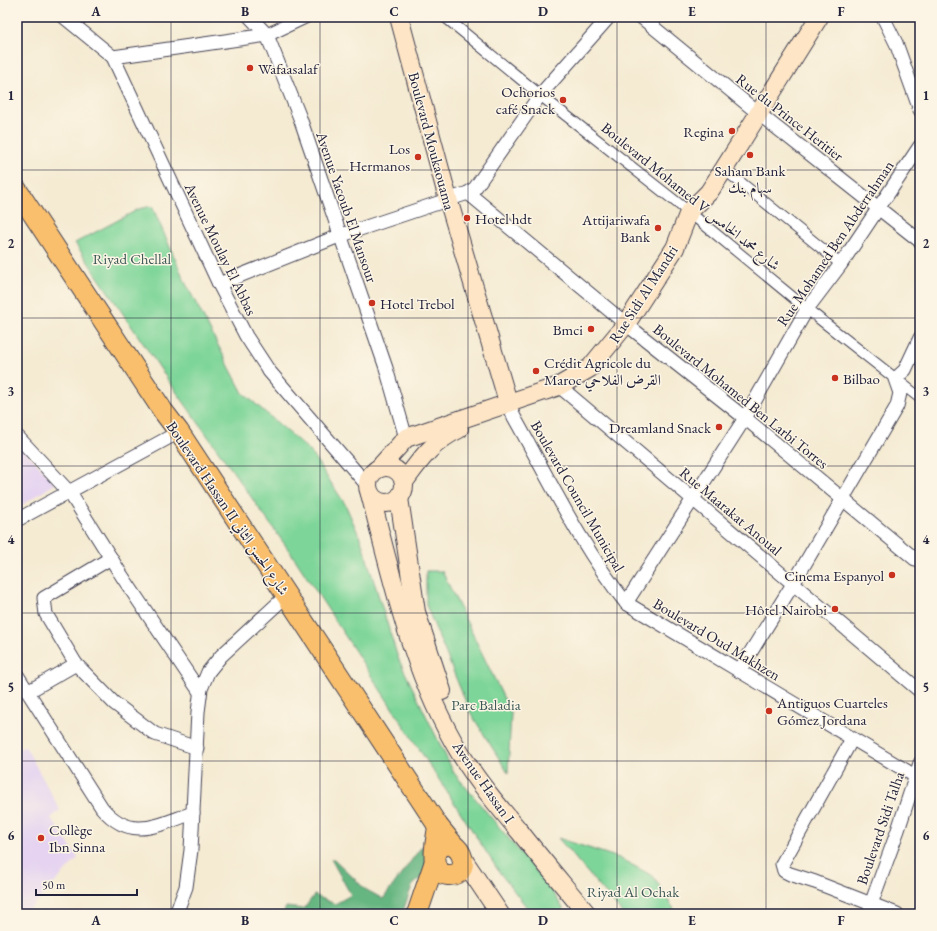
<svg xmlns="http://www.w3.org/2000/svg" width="937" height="931" viewBox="0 0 937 931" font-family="'EB Garamond',Amiri,serif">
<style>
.built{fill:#e5d3f1}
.green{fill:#7ed599;stroke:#507c6a}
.forest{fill:#66b681;stroke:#446c5e}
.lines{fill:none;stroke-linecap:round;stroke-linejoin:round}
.pedestrian-casing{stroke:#424052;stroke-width:12}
.minor-casing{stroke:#424052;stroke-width:15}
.secondary-casing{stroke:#424052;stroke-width:20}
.primary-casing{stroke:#424052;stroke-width:22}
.pedestrian{stroke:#fff;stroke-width:10}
.minor{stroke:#fff;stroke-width:13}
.secondary{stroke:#fde5c5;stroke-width:18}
.primary{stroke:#f9bf6d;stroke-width:20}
.grid{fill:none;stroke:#22223b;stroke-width:1;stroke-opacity:0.55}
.poi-dot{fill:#c8321e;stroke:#fcf5e5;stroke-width:1.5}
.labels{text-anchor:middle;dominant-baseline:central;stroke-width:3;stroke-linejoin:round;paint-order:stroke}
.poi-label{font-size:15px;fill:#22223b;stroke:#fcf5e5;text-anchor:end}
.street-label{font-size:15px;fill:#22223b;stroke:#fcf5e5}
.park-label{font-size:15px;fill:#3e5857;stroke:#fcf5e5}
.neatline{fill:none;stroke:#22223b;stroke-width:1.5}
.grid-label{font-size:13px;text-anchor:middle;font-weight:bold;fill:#22223b}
</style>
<rect width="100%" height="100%" fill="#fcf5e5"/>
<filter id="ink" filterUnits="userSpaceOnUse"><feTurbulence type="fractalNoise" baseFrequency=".025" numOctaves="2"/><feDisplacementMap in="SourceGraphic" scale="8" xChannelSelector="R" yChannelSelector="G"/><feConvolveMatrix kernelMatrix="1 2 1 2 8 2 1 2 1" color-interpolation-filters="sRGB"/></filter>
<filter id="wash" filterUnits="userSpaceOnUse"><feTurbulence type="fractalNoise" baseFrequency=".012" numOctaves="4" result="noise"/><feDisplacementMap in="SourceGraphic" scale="16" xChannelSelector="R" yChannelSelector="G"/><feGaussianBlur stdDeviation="0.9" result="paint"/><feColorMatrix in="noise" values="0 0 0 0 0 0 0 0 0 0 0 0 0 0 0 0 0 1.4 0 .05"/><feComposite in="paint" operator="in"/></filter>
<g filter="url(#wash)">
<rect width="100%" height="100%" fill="#f5ebd3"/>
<g class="built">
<path d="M 17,442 L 55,484 L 17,508 Z"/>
<path d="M 25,746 L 60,810 L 51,818 L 78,858 L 25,914 L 17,914 L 17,750 Z"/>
</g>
<g class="green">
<path d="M 152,206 L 186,284 L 243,393 L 310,451 L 345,504 L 361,540 L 398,658 L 454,773 L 550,888 L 564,910 L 560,914 L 532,914 L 500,873 L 293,556 L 168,380 L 75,243 L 139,209 Z"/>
<path d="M 426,571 L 442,571 L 511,713 L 508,773 L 470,712 L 444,649 L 426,605 Z"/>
<path d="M 558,838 L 619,858 L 653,876 L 677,914 L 623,914 Z"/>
</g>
<path class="forest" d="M 422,846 L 428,856 L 424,875 L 412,886 L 402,914 L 283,914 L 286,907 L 304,909 L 314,895 L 335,904 L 351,895 L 331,859 L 334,859 L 365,889 L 383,899 Z"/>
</g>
<g filter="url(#ink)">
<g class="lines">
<g class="pedestrian-casing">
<g id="pedestrian">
<path d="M 445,17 L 540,95 L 689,212 L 807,309 L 920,398"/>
<path d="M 724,169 L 841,264"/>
</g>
</g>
<g class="minor-casing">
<g id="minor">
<path d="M 64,17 L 113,57 L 219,284 L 246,336 L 269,371 L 368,486"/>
<path d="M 250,17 L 267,35 L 300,118 L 386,368 L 406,438"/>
<path d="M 641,17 L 758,113 L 920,241"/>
<path d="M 883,17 L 896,43 L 920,110"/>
<path d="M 113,57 L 267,35 L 305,17"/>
<path d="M 468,193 L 626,324 L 745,418 L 915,559 L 920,560"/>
<path d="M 219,284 L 339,236 L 468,193 L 475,188 L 540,95 L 609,17"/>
<path d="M 559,386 L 920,691"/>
<path d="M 508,402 L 514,417 C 549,479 581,547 626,603 L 915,776"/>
<path d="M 17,436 L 70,493 L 122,576 L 200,692"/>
<path d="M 17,520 L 179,432"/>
<path d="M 111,558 L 44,598 L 46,614 L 76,664 L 114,703 L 155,734 L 197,748"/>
<path d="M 626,603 L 745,418 L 807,309 L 841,264 L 920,146"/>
<path d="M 739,671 L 793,584 L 897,406 L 900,393 L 895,379 L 905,370 L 920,338"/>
<path d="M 17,675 L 102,808 C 131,842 157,825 193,813"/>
<path d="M 27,690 L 31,690 L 76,664"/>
<path d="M 852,739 L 782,864 L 784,871 L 790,874 L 815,882 L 897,914"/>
<path d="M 871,904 L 898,830 L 920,763"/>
<path d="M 176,914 L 186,887 L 191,850 L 198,712 L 201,689 L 208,672 L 221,656 L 286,596"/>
</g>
</g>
<g class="secondary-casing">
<g id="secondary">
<path d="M 399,17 L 448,199 L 508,402"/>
<circle cx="386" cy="485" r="18"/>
<path d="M 378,469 L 406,438 L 559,386 L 590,368 L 626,324 L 675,248 L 689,212 L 709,192 L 724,169 L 819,17"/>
<path d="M 404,482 C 420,460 433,441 459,429"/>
<path d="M 370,494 C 393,581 412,674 460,753 C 477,781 499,807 520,832 C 542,860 565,887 587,914"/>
<path d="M 399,498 L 416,612 L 442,691"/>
<path d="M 463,859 L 500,914"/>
</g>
</g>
<g class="primary-casing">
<g id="primary">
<path d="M 17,190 L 163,411 L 179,432 L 438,826 L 456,848"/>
<path d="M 435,853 C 457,825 478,877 448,875 C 426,873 437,840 438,826"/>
<path d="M 417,914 L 434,864"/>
</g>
</g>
<use href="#pedestrian" class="pedestrian"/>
<use href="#minor" class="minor"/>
<use href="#secondary" class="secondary"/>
<use href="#primary" class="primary"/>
</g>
</g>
<path class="grid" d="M 171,17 L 171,914M 320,17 L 320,914M 468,17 L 468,914M 617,17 L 617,914M 766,17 L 766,914M 17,170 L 920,170M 17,318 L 920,318M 17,466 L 920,466M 17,613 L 920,613M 17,761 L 920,761"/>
<g class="poi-dot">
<circle cx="250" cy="68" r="4"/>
<circle cx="563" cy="100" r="4"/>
<circle cx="732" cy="131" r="4"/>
<circle cx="750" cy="155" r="4"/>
<circle cx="418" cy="157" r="4"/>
<circle cx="467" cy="218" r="4"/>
<circle cx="658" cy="228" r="4"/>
<circle cx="372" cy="303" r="4"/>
<circle cx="591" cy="329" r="4"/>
<circle cx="536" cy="371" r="4"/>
<circle cx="835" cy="378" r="4"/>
<circle cx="719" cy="427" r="4"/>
<circle cx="892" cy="575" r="4"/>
<circle cx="835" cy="609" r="4"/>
<circle cx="769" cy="711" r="4"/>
<circle cx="41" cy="838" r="4"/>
</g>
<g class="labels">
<g class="poi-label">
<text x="258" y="68" text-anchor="start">Wafaasalaf</text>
<text x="555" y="91">Ochorios<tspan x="555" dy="17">café Snack</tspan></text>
<text x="724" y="131">Regina</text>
<text x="410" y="148">Los<tspan x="410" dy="17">Hermanos</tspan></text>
<text x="750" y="170" text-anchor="middle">Saham Bank<tspan x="750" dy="17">سهام بنك</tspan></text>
<text x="475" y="218" text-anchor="start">Hotel hdt</text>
<text x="650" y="219">Attijariwafa<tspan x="650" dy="17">Bank</tspan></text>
<text x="380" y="303" text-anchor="start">Hotel Trebol</text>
<text x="583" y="329">Bmci</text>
<text x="544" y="362" text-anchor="start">Crédit Agricole du<tspan x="544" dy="17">Maroc القرض الفلاحي</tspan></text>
<text x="843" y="378" text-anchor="start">Bilbao</text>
<text x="711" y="427">Dreamland Snack</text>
<text x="884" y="575">Cinema Espanyol</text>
<text x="827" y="609">Hôtel Nairobi</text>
<text x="777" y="702" text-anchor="start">Antiguos Cuarteles<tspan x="777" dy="17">Gómez Jordana</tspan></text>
<text x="49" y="829" text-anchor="start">Collège<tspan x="49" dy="17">Ibn Sinna</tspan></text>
</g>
<g class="street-label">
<text transform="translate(790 117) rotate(38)">Rue du Prince Heritier</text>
<text transform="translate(432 141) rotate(75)">Boulevard Moukaouama</text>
<text transform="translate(691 196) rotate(39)">Boulevard Mohamed V شارع محمد الخامس</text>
<text transform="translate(347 207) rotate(71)">Avenue Yacoub El Mansour</text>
<text transform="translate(835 243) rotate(-56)">Rue Mohamed Ben Abderrahman</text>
<text transform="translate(221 249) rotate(64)">Avenue Moulay El Abbas</text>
<text transform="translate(643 294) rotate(-57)">Rue Sidi Al Mandri</text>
<text transform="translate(741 396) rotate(39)">Boulevard Mohamed Ben Larbi Torres</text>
<text transform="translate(578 496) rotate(60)">Boulevard Council Municipal</text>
<text transform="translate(228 508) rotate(56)">Boulevard Hassan II شارع الحسن الثاني</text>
<text transform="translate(731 511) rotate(40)">Rue Maarakat Anoual</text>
<text transform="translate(717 639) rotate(31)">Boulevard Oud Makhzen</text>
<text transform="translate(484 782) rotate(55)">Avenue Hassan I</text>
<text transform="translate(880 828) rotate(-71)">Boulevard Sidi Talha</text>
</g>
<g class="park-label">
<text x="132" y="258">Riyad Chellal</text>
<text x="486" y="704">Parc Baladia</text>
<text x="633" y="891">Riyad Al Ochak</text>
</g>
</g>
<rect width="937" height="931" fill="none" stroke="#fcf5e5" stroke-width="44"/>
<path d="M36 889v6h101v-6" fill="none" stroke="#22223b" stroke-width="2"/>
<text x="42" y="889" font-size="12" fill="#22223b" stroke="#fcf5e5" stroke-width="3" paint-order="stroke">50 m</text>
<rect x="22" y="22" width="893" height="887" class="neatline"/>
<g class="grid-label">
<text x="96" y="16">A</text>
<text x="245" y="16">B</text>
<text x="394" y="16">C</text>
<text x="543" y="16">D</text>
<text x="692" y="16">E</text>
<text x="841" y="16">F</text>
<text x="11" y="100">1</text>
<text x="926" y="100">1</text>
<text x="11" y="248">2</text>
<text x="926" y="248">2</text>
<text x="11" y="396">3</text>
<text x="926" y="396">3</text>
<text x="11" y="544">4</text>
<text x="926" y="544">4</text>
<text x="11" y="692">5</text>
<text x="926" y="692">5</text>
<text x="11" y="840">6</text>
<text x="926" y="840">6</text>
<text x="96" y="925">A</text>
<text x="245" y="925">B</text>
<text x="394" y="925">C</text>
<text x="543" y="925">D</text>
<text x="692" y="925">E</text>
<text x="841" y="925">F</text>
</g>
</svg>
